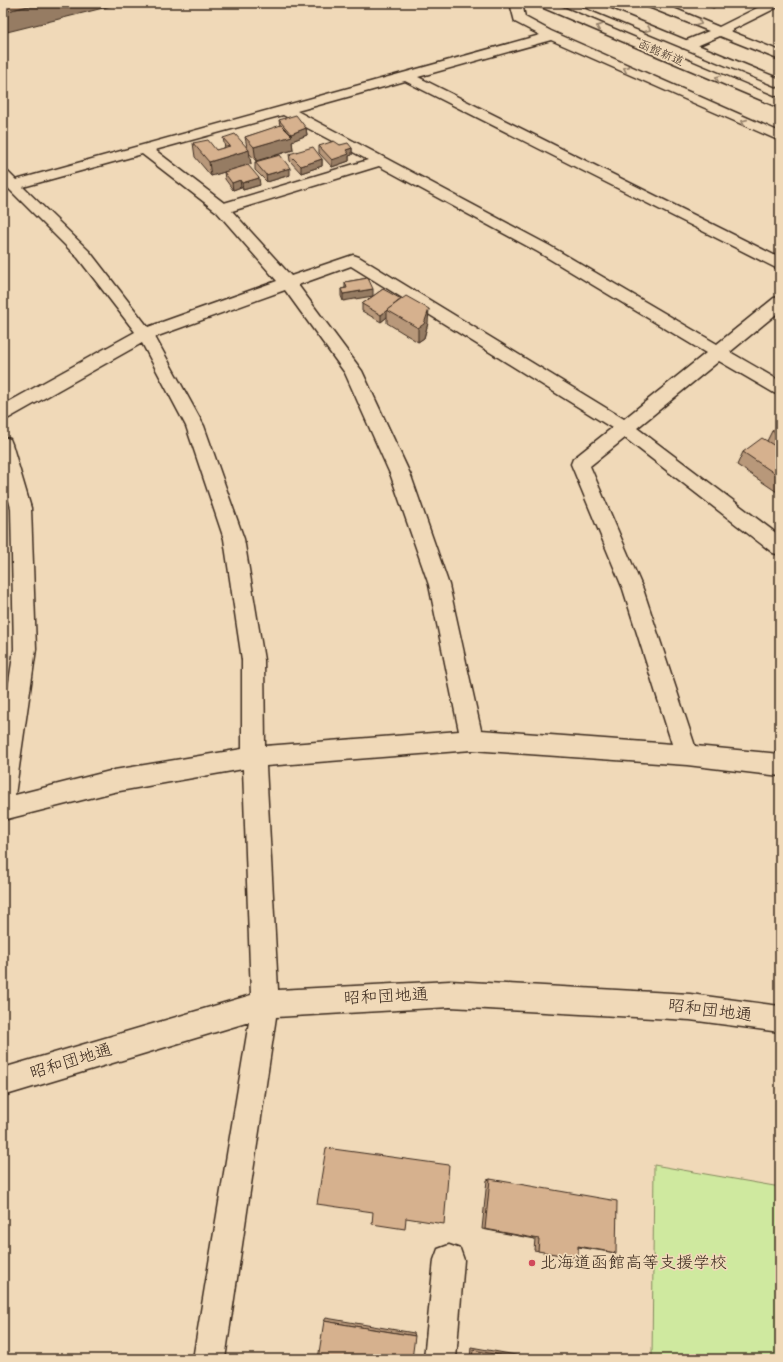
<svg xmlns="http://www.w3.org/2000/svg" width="783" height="1362" viewBox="0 0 783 1362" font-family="Kalam,'Klee One',sans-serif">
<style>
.green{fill:#cfe99f;stroke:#858a5e}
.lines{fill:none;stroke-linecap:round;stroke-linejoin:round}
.minor-casing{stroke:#3b2a1e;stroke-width:3}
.highway-casing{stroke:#3b2a1e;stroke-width:3}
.minor{fill:#f0d9b8;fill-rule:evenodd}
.highway{fill:#f0d9b8;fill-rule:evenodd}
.wall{fill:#b8987a;stroke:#3b2a1e}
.shaded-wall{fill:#967c63;stroke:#3b2a1e}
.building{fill:#d6b18e;stroke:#3b2a1e}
.oneway{stroke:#96826b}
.poi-dot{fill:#d1495b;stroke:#f0d9b8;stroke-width:1.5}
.labels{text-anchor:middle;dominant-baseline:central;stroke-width:3.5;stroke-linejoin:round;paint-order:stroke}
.far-street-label{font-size:12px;fill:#3b2a1e;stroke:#f0d9b8}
.near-street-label{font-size:17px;fill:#3b2a1e;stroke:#f0d9b8}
.near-poi-label{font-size:17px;fill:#3b2a1e;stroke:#f0d9b8;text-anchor:start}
</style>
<rect width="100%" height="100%" fill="#f0d9b8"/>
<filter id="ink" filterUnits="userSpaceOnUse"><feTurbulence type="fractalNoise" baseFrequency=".025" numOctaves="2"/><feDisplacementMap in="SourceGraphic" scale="8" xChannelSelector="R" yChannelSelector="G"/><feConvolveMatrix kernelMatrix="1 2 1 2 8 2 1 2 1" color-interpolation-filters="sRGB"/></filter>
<g filter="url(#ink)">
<path class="green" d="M 654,1165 L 780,1187 L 780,1359 L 652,1359 Z"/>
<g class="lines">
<g class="minor-casing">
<g id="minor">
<path d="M 510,3 L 522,3 L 525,17 L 551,31 L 780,132 L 780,141 L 551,40 L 418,77 L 780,258 L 780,269 L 774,267 L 405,81 L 297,111 L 550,246 L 717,344 L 774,298 L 780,297 L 780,311 L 730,352 L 780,381 L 780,395 L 774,393 L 719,361 L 637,428 L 780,536 L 780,555 L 773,553 L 625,438 L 590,466 L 643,589 L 695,746 L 780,754 L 780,776 L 687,765 L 472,750 L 266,766 L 278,990 L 450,981 L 690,994 L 780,1006 L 780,1032 L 690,1020 L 450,1007 L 276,1017 L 225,1359 L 193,1359 L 249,1022 L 3,1096 L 3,1068 L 251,995 L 243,769 L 114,792 L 3,820 L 3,722 L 14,649 L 11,508 L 3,478 L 3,437 L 10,439 L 12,444 L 31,508 L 36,649 L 15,795 L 114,770 L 242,749 L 242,660 L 224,539 L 186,426 L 142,343 L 9,418 L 3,419 L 3,405 L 135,332 L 78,258 L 3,183 L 3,171 L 8,172 L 16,180 L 540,35 L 515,22 ZM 283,115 L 368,160 L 224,203 L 155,150 ZM 142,154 L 217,212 L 277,281 L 148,327 L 90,252 L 23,187 ZM 379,166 L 538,252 L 706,353 L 624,419 L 359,257 L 353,255 L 347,257 L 291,276 L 232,211 ZM 351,266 L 612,428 L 573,459 L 571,464 L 623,589 L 672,744 L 481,730 L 449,585 L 411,476 L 362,371 L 298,285 ZM 285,290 L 345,373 L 391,476 L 429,585 L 459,731 L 265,746 L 264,660 L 244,539 L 204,426 L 155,337 Z"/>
<path d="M 644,3 L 661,3 L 719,27 L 767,3 L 780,3 L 780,6 L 730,31 L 780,51 L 780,60 L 720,36 L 692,48 L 682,48 L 681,45 L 682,42 L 709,31 L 646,6 Z"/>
<path d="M 449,1245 L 460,1249 L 464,1260 L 456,1359 L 424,1359 L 434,1260 L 438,1249 Z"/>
</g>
</g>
<g class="highway-casing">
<g id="highway">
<path d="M 537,3 L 553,3 L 780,99 L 780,108 L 539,6 Z"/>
<path d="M 580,3 L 596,3 L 780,79 L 780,88 L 582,6 Z"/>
</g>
</g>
<use href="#minor" class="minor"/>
<use href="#highway" class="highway"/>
</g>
<g class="wall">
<path d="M 701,3 L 721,3 L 713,8 Z"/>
<path d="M 279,120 L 306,128 L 307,135 L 292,141 L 293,150 L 256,161 L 249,153 L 251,164 L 228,171 L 260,185 L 243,190 L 241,187 L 233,190 L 225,179 L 224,172 L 211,176 L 195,157 L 193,143 L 216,150 L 225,148 L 223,138 L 247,147 L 245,137 L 280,126 Z"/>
<path d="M 340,145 L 352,148 L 352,155 L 349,156 L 349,161 L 332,167 L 319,153 L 319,146 Z"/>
<path d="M 289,154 L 322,159 L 322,166 L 301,173 L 290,161 Z"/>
<path d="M 255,162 L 290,175 L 267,182 L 255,170 Z"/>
<path d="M 368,278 L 343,301 L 341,296 L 341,289 L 345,288 L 345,282 Z"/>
<path d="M 383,289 L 428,323 L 424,338 L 418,342 L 387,323 L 387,317 L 381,322 L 362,311 L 362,304 Z"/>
<path d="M 780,425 L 780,494 L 737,465 L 743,452 L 767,441 L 772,431 Z"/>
<path d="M 490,1179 L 616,1253 L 578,1247 L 578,1258 L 534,1250 L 535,1239 L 482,1229 L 487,1180 Z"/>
<path d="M 326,1318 L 414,1333 L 415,1336 L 324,1321 Z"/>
<path d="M 471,1347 L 538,1359 L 470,1359 Z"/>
</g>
<g class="shaded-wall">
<path d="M 41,3 L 111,3 L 111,6 L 3,33 L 3,12 Z"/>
<path d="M 714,3 L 721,3 L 713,8 Z"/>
<path d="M 306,128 L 307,135 L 292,141 L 293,150 L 256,161 L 254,147 L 291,136 L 291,134 Z"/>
<path d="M 352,148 L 352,155 L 349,156 L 349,161 L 332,167 L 332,160 L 346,150 Z"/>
<path d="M 249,150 L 251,164 L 211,176 L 209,162 Z"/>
<path d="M 322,159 L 322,166 L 301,173 L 301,166 Z"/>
<path d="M 290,168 L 290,175 L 267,182 L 266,175 Z"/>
<path d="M 259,178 L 260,185 L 243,190 L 242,183 Z"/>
<path d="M 240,180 L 241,187 L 233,190 L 232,183 Z"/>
<path d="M 373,289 L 373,296 L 343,301 L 343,294 Z"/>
<path d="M 429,309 L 428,323 L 424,338 L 418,342 L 418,328 Z"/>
<path d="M 387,310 L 387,317 L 381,322 L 381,315 Z"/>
</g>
<g class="building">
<path d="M 3,3 L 41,3 L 3,12 Z"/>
<path d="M 296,115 L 306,128 L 291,134 L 279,120 Z"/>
<path d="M 281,125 L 292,136 L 254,147 L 245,137 Z"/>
<path d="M 235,134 L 249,150 L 209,162 L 193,143 L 208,140 L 216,150 L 230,146 L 223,138 Z"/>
<path d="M 334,141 L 340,145 L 348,143 L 352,148 L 346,150 L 349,154 L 332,160 L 319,146 Z"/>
<path d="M 313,147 L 322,159 L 301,166 L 289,154 Z"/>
<path d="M 280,155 L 290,168 L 266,175 L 255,162 Z"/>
<path d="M 248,165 L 259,178 L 242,183 L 240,180 L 232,183 L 224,172 Z"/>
<path d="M 368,278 L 373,289 L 343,294 L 341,289 L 347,288 L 345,282 Z"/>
<path d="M 383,289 L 401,299 L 381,315 L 362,304 Z"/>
<path d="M 406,296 L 429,309 L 424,324 L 418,328 L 387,310 Z"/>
<path d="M 780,425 L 780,436 L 772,431 Z"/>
<path d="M 762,438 L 780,449 L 780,477 L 743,452 Z"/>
<path d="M 326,1148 L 449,1165 L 444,1224 L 406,1218 L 405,1229 L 372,1224 L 373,1212 L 317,1204 Z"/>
<path d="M 490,1179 L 617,1201 L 616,1253 L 578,1246 L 578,1258 L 538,1251 L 539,1239 L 485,1229 Z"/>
<path d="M 324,1321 L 415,1336 L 412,1359 L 318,1359 Z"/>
<path d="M 473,1350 L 520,1359 L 472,1359 Z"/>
</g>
<defs><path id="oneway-chevron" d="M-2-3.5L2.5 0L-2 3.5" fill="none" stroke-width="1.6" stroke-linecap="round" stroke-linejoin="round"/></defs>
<g class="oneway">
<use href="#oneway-chevron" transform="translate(699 23) rotate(22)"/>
<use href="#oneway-chevron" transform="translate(599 27) rotate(-157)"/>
<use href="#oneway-chevron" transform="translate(648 29) rotate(22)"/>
<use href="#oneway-chevron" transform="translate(626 69) rotate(-156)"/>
<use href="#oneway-chevron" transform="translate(718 78) rotate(-157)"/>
<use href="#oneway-chevron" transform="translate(744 122) rotate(-156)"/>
</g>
</g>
<circle class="poi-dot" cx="532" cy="1263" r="4"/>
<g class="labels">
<g class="far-street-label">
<text transform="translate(661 53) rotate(23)">函館新道</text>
</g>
<g class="near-street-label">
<text transform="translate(386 997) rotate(-3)">昭和団地通</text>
<text transform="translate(710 1011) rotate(7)">昭和団地通</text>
<text transform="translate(71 1062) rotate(-17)">昭和団地通</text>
</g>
<g class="near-poi-label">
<text x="540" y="1263">北海道函館高等支援学校</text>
</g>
</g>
<rect width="783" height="1362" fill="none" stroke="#f0d9b8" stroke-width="16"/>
<rect x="8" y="8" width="767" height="1346" fill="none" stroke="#3b2a1e" stroke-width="1.5" filter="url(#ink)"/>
</svg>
